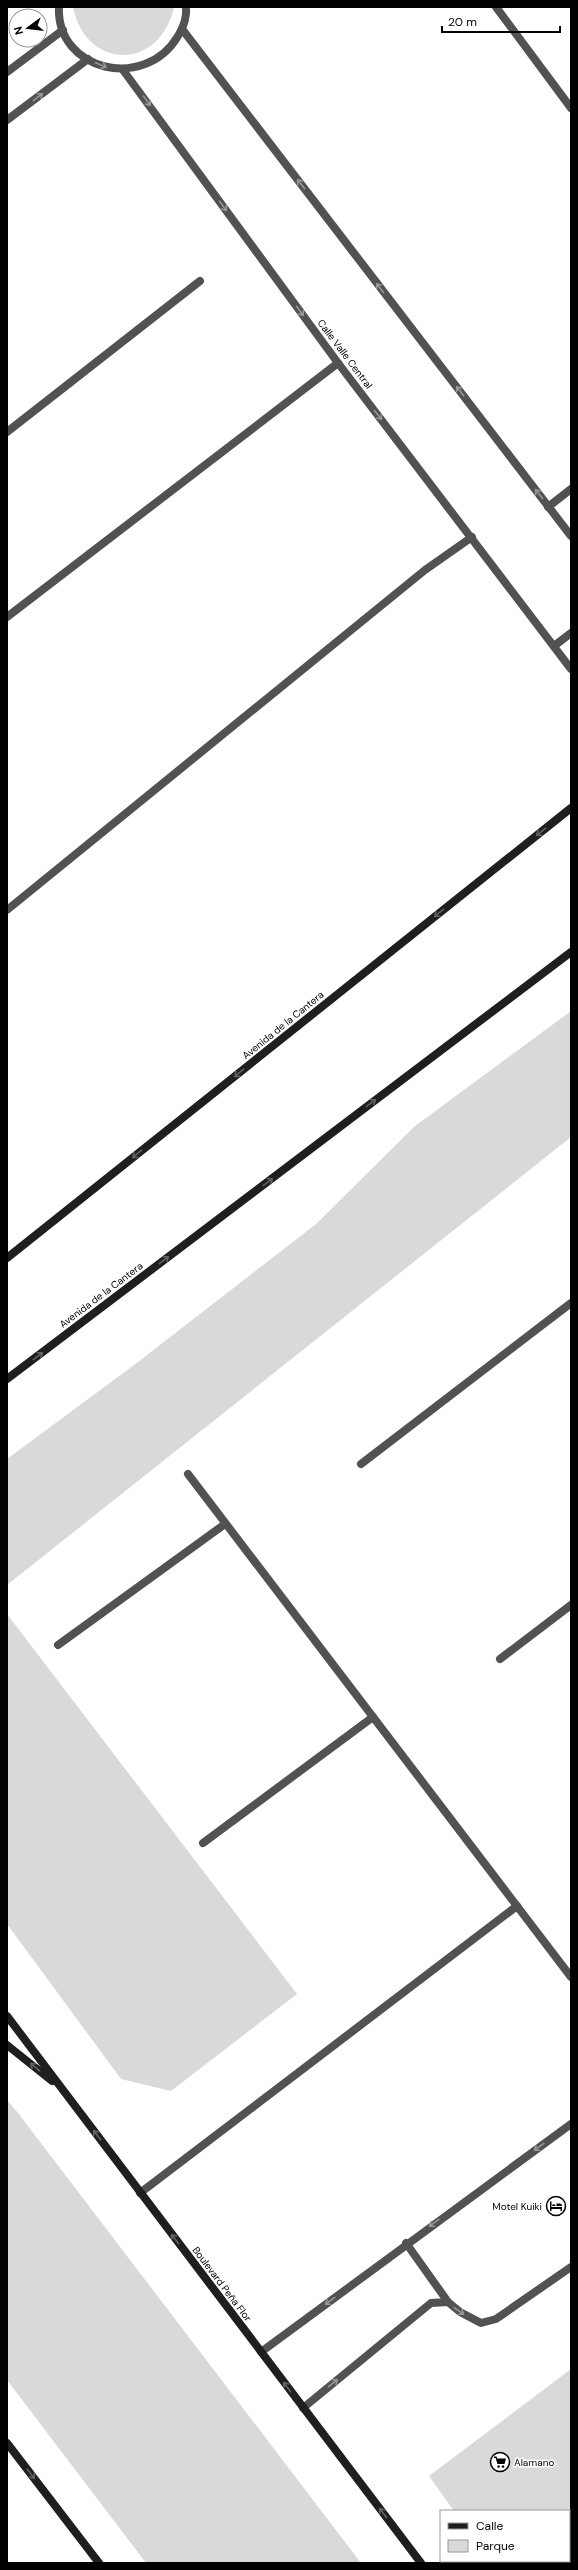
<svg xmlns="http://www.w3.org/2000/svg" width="578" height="2570" viewBox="0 0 578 2570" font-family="'DM Sans',sans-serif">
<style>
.green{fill:#d9d9d9}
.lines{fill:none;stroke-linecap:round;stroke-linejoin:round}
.lane{stroke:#525252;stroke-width:8}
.street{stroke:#525252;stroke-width:8}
.secondary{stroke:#1f1f1f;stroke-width:8}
.oneway{stroke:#979797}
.oneway2{stroke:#626262}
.labels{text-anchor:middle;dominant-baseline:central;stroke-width:3;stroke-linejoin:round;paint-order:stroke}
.street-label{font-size:10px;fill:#000;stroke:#fff}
.poi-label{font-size:10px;fill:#000;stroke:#fff;text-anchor:end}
</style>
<rect width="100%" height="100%" fill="#fff"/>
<g class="green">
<path d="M 73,7 L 174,7 C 160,71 86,71 73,7 Z"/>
<path d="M 571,1011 L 571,1137 L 7,1585 L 7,1459 L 138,1362 L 316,1224 L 415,1126 Z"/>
<path d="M 7,1614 L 297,1994 L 171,2091 L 121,2079 L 7,1924 Z"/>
<path d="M 7,2100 L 18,2113 L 361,2563 L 146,2563 L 7,2380 Z"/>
<path d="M 571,2369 L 571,2563 L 492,2563 L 490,2561 L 569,2561 L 569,2511 L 454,2511 L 429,2476 Z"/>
</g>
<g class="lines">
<g class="lane">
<path d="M 406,2243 L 448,2302"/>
<path d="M 261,2352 L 571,2124"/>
<path d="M 303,2408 L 431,2303 L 448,2302 L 460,2312 L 481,2323 L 496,2319 L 571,2267"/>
</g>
<g class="street">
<path d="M 59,7 C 56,71 145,92 178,36 C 183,28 187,17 186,7"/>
<path d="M 496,7 L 571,108"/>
<path d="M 182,29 L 571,536"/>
<path d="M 123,70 L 338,363 L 571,669"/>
<path d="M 7,72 L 63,30"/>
<path d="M 7,120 L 88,59"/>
<path d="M 7,432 L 200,281"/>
<path d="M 548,507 L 571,489"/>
<path d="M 7,617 L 338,363"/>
<path d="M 554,646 L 571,633"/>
<path d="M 7,910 L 425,570 L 472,537"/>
<path d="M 361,1464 L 571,1303"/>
<path d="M 188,1474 L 571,1977"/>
<path d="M 58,1645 L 225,1524"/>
<path d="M 500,1659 L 571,1605"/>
<path d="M 203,1843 L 373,1717"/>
<path d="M 140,2193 L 517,1906"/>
</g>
<g class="secondary">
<path d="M 7,1258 L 571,808"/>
<path d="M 7,1379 L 571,952"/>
<path d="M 7,2016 L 421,2563"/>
<path d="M 7,2045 L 52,2081"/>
<path d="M 7,2443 L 99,2563"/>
</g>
</g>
<defs><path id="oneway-shaft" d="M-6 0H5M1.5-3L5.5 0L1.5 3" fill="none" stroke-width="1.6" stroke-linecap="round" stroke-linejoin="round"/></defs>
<g class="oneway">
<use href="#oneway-shaft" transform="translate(101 65) rotate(22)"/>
<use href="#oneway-shaft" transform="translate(38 97) rotate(-37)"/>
<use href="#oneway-shaft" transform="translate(147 101) rotate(54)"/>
<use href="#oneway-shaft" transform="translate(301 184) rotate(-128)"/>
<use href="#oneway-shaft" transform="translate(223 206) rotate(54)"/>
<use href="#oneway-shaft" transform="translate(380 288) rotate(-128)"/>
<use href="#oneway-shaft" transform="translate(300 311) rotate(54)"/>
<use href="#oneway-shaft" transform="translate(460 391) rotate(-128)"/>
<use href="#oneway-shaft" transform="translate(378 415) rotate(52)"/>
<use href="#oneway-shaft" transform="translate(539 494) rotate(-128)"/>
<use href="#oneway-shaft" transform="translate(539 2147) rotate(144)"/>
<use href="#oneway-shaft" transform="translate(434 2223) rotate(144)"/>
<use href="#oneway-shaft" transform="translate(330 2301) rotate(144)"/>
<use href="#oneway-shaft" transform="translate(459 2311) rotate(35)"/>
<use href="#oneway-shaft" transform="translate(333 2383) rotate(-40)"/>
</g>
<g class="oneway2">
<use href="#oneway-shaft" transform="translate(541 832) rotate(141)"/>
<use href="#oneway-shaft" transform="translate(439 913) rotate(141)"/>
<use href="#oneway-shaft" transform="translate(239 1073) rotate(141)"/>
<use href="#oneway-shaft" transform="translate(371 1103) rotate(-37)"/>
<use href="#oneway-shaft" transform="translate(137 1154) rotate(141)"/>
<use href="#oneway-shaft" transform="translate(268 1182) rotate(-37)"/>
<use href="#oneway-shaft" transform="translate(164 1260) rotate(-37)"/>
<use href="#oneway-shaft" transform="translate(38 1356) rotate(-37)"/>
<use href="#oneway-shaft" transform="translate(35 2067) rotate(-141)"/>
<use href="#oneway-shaft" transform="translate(97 2135) rotate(-127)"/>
<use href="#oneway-shaft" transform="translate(175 2239) rotate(-127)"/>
<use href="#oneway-shaft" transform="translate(287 2387) rotate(-127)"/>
<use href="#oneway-shaft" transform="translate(31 2474) rotate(53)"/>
<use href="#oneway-shaft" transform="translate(383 2513) rotate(-127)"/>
</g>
<defs>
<g id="hotel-ring" transform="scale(1)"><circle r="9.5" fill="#fff" stroke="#000" stroke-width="1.5"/><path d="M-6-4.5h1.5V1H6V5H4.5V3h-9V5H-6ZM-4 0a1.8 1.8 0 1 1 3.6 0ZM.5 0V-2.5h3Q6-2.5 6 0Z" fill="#000"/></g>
<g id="supermarket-ring" transform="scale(1)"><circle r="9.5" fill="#fff" stroke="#000" stroke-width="1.5"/><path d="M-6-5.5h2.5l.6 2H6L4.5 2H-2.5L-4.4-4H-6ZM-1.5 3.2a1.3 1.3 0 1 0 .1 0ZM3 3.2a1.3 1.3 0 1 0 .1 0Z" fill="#000"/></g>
</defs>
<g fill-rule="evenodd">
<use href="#hotel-ring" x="556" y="2206"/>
<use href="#supermarket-ring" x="500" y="2462"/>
</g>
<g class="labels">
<g class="street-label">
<text transform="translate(345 354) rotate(53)">Calle Valle Central</text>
<text transform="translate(283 1025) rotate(-39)">Avenida de la Cantera</text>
<text transform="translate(101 1295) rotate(-37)">Avenida de la Cantera</text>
<text transform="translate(222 2284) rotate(53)">Boulevard Peña Flor</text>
</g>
<g class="poi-label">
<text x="542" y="2206">Motel Kuiki</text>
<text x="514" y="2462" text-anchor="start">Alamano</text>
</g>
</g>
<rect width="578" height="2570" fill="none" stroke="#000000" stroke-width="16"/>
<rect x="440" y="2510" width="130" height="52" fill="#ffffff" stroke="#999999"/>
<rect x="448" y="2523" width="20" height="6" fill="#1f1f1f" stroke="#999999"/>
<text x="476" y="2530" font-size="12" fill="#000000">Calle</text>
<rect x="448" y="2540" width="20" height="12" fill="#d9d9d9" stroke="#999999"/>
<text x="476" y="2550" font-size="12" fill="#000000">Parque</text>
<g transform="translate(28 28) rotate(255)"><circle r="19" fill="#ffffff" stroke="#999999"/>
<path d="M0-3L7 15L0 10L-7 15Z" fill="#000000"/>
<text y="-6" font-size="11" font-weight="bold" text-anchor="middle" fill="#000000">N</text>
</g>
<path d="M442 26v6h118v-6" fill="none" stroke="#000000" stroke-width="2"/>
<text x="448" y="26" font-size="12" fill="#000000" stroke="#ffffff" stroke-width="3" paint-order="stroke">20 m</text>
</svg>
